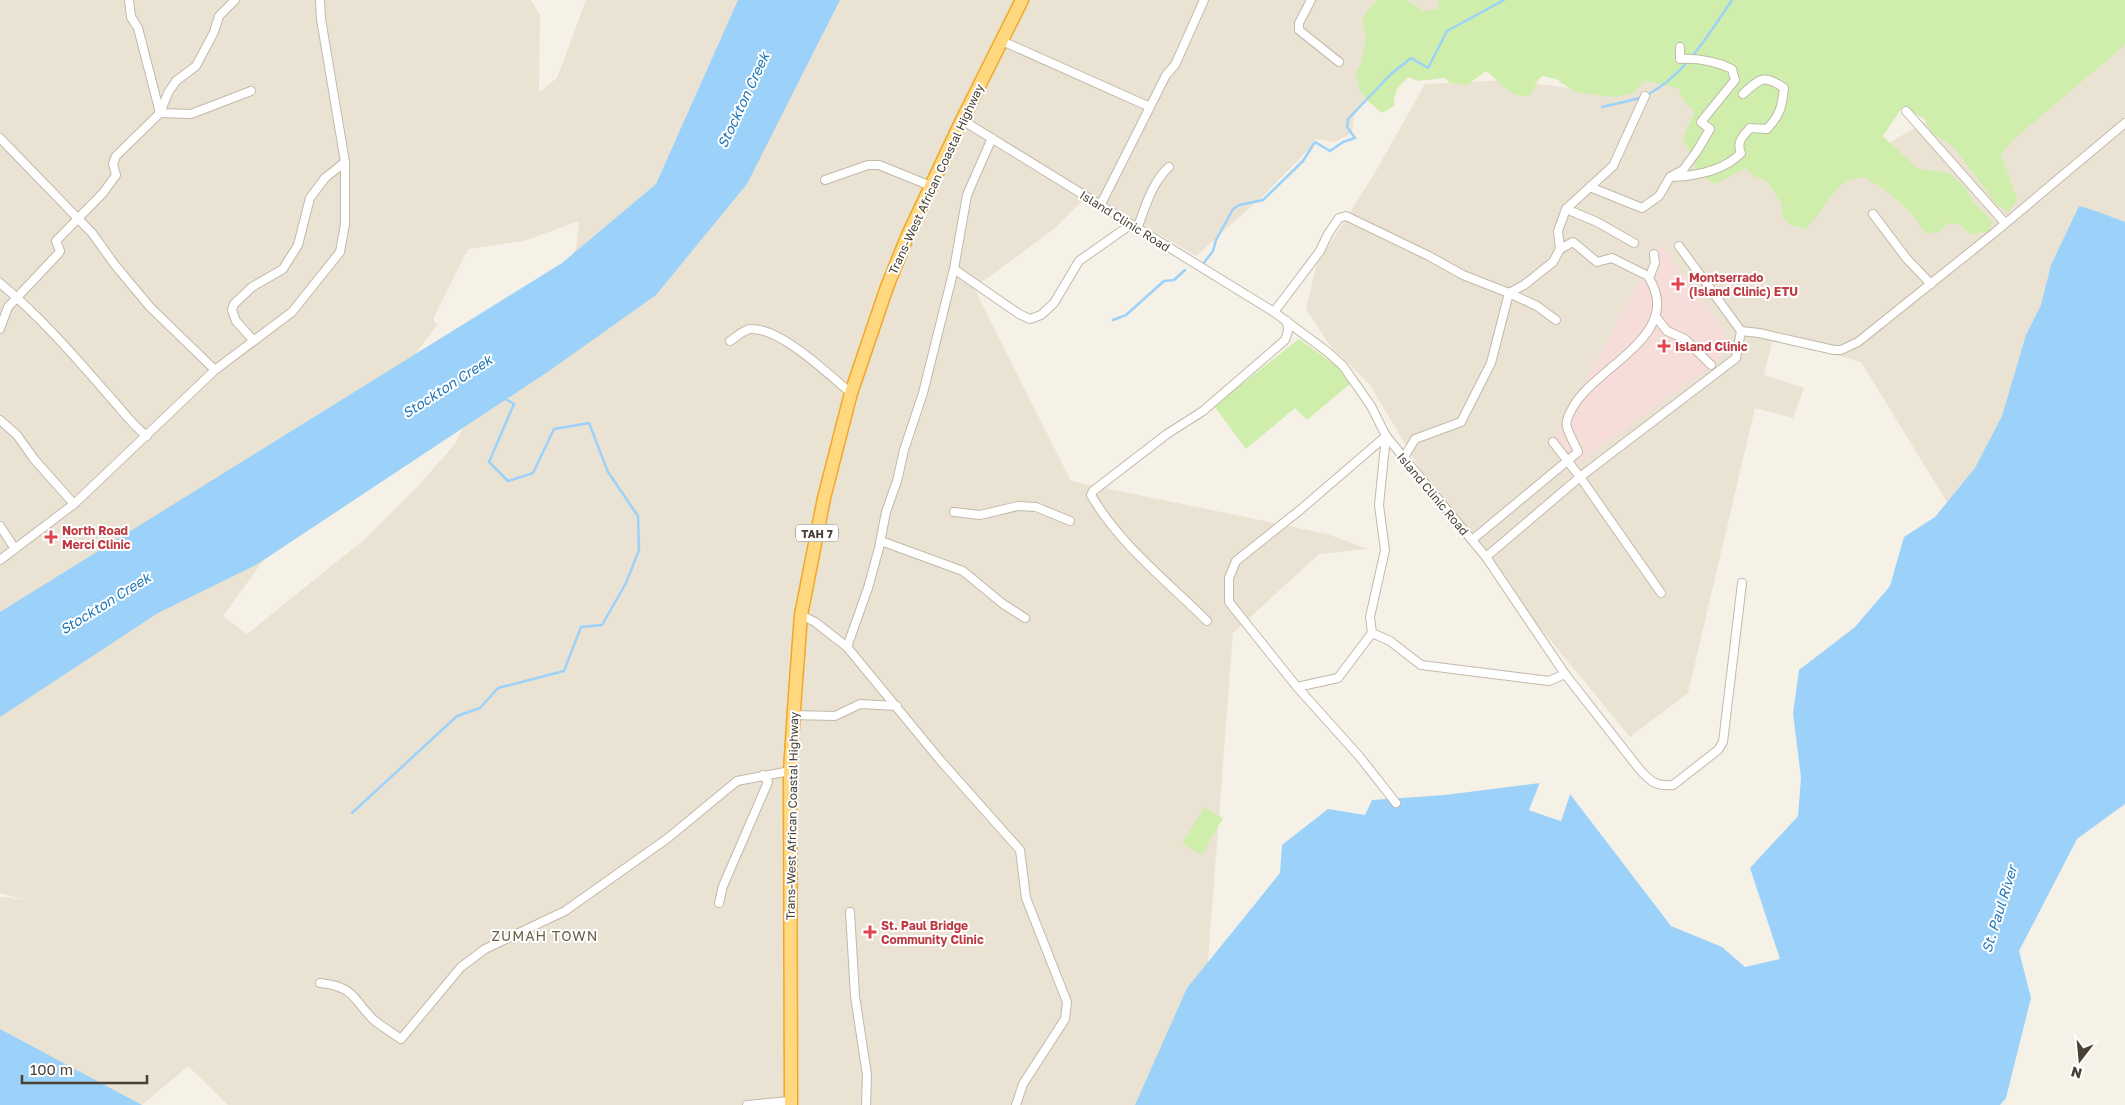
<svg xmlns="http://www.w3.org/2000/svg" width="2125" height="1105" viewBox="0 0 2125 1105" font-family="'Golos Text',sans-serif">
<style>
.residential{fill:#eae3d4;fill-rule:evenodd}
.medical{fill:#f7ddd9}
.green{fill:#cfeeab}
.water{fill:#9cd2f9}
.pier{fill:#f5f1e7}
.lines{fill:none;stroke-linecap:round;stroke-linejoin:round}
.stream{stroke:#9cd2f9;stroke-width:2.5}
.minor-casing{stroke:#c2b9a8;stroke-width:10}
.trunk-casing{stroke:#f0a826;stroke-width:15}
.minor{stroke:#fff;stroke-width:8}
.trunk{stroke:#ffd87f;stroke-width:12}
.health-dot{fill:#e0444e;stroke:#fff;stroke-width:2}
.labels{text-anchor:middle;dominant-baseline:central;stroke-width:4;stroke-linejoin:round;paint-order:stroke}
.shield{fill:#fff;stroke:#807a72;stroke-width:1}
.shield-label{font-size:11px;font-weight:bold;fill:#494135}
.street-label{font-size:12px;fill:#494135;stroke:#fff}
.health-label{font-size:12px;font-weight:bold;fill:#be3a42;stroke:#fff;text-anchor:start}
.water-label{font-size:14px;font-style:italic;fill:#1f77b9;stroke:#fff}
.neighbourhood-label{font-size:14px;letter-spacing:1px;fill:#6d604a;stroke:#fff}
</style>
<rect width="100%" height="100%" fill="#f5f1e7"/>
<g class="residential">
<path d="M 0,0 L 531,0 L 540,15 L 539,92 L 557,78 L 586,0 L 1497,0 L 1397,62 L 1354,116 L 1352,133 L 1335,142 L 1315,139 L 1311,147 L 1262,197 L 1196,256 L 1090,193 L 1054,229 L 974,288 L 1071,481 L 1327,534 L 1368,549 L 1319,554 L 1233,633 L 1197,1105 L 228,1105 L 188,1066 L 142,1105 L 102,1105 L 0,1042 L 0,897 L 23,899 L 0,893 ZM 579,221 L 576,249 L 497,357 L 455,444 L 418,486 L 365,539 L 247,634 L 223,616 L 371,412 L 437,325 L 433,319 L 468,249 L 524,241 Z"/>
<path d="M 2125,0 L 2125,227 L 2079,207 L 2051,265 L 2020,405 L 1960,515 L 1947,502 L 1861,362 L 1773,338 L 1764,375 L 1804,388 L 1793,418 L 1755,408 L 1688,693 L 1630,737 L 1446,513 L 1370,385 L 1329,344 L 1306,309 L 1316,266 L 1373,176 L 1425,84 L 1510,80 L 1590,91 L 1627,31 L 1842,170 L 1941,113 Z"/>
</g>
<path class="medical" d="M 1660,244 L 1726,333 L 1720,359 L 1572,467 L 1553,442 Z"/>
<g class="green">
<path d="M 1379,0 L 1406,0 L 1424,11 L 1439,9 L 1438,0 L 2125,0 L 2125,45 L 2014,139 L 2001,154 L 2017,199 L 2009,212 L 1998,206 L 1952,145 L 1933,134 L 1924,119 L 1903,106 L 1883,136 L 1918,169 L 1949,173 L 1964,186 L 1974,202 L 1993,222 L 1989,231 L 1971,235 L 1959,224 L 1948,223 L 1938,232 L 1926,234 C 1911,209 1889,190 1864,177 C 1859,178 1852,179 1848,181 C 1828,191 1821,216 1805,229 L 1790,225 L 1782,216 L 1782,205 L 1767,181 L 1754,176 L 1745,168 L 1716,184 C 1688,172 1698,159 1682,139 L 1695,112 L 1684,102 L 1678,88 L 1645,81 L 1633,93 L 1615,97 L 1575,92 L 1556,79 L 1542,76 L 1536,83 L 1531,95 C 1511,101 1500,81 1486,71 L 1467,85 L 1450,83 L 1444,78 L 1418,81 L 1409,77 C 1398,85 1394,92 1394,106 L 1382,113 L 1367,100 L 1359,89 L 1356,73 L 1361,63 L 1366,39 L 1362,20 L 1369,8 Z"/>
<path d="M 1299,339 L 1341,369 L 1351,383 L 1307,420 L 1295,408 L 1246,449 L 1214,406 Z"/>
<path d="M 1204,807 L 1223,818 L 1202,855 L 1182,844 Z"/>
</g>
<g class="water">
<path d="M 738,0 L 840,0 L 747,184 L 656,295 L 549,371 L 256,565 L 158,613 L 0,717 L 0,612 L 562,263 L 656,184 Z"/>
<path d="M 2079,206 L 2096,211 L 2125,222 L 2125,804 L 2077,839 L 2019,951 L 2031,998 L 2006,1098 L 2000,1105 L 1135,1105 L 1187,988 L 1280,873 L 1282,845 L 1328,809 L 1365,815 L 1372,800 L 1445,795 L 1540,783 L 1529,810 L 1561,821 L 1570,794 L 1671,926 L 1722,947 L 1745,967 L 1780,959 L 1750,868 L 1798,816 L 1801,778 L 1793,713 L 1799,670 L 1855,627 L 1890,586 L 1904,537 L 1935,517 L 1975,468 L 2002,416 L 2026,335 L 2041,305 L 2051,265 Z"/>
<path d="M 0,1029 L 142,1105 L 0,1105 Z"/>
</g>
<path class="pier" d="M 1540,783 L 1543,784 L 1532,808 L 1559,818 L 1568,793 L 1570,794 L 1561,821 L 1529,810 Z"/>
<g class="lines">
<g class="stream">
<path d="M 1602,107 C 1616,103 1634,101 1647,95 C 1685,75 1708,35 1732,0"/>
<path d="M 1203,264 L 1213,251 L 1216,240 L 1233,209 L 1239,205 L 1263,200 L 1303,161 L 1315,142 L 1330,151 L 1343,142 L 1355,138 L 1347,127 L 1348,119 L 1391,74 L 1411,58 L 1428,68 L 1447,31 L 1504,0"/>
<path d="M 1113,320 L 1126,315 L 1164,281 L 1174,280 L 1185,270"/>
<path d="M 352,813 L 457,716 L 480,708 L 498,688 L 564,671 L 581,627 L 602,625 L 626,583 L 639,550 L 638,516 L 608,472 L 589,423 L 554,429 L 533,473 L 508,481 L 489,462 L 514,404 L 504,398"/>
</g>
<g class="minor-casing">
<g id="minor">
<path d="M 129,0 L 131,17 L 138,28 L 160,113 L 191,114 L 251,91"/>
<path d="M 1311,0 L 1299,23 L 1299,30 L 1339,62"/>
<path d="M 1002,41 L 1150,107 L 1166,75 L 1175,65 L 1204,0"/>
<path d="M 1906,111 L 2005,223"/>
<path d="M 962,120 L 1274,312 L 1329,353 L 1343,366 L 1371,406 L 1386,436 L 1486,557 L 1565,674 L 1640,770 C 1650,781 1657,787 1673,785 L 1718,750 L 1723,742 L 1742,583"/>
<path d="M 0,138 L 92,233 L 115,265 L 150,307 L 215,370"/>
<path d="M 1671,177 C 1695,176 1724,171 1741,153 C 1736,142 1743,136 1750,128 L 1767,129 C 1780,115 1782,107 1784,88 C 1764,74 1760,78 1743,94"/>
<path d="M 825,180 L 868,165 L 879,165 L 931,186"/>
<path d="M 1590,187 L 1642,208 L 1659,196 L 1670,177 L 1683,170 L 1697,151 L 1710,129 L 1701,122 L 1735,80 L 1732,69 C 1715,61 1699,58 1680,59 L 1680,47"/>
<path d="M 1100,206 L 1150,107"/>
<path d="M 1566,209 L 1597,222 L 1634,243"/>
<path d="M 1873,214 L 1907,259 L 1931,284"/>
<path d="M 1137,229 C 1145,208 1152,182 1169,167"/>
<path d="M 1560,249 L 1573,242 L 1597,262 L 1612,258 L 1644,274"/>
<path d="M 954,269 L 1019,314 L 1030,319 L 1041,315 L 1054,303 L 1079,261 L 1130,225"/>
<path d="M 0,283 C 40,316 76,358 110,397 C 123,411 132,425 147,436"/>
<path d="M 1274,312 L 1320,251 L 1328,234 L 1339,218 L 1346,216 L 1429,256 L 1463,275 L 1509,293 L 1524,285 L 1553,262 L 1560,249 L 1558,231 L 1566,209 L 1613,166 L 1645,96"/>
<path d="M 1656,317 L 1667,331 L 1685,339 L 1711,365"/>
<path d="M 0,329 L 8,307 L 58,254 L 60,251 L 56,241 L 103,193 L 116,175 L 113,164 L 116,156 L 160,113 L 168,93 L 176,81 L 196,66 L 214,32 L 219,16 L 235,0"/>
<path d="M 1741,331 L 1759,333 L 1834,350 L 1841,350 L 1858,342 L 1994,233 L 2125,123"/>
<path d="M 253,340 L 236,321 L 232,310 L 234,304 L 252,287 L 283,269 L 298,245 L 310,198 L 325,178 L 345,162"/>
<path d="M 730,341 C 735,338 743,330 750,329 C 780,327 828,374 851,393"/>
<path d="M 0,420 L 17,435 L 34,459 L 74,504"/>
<path d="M 1553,442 L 1580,477 L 1661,593"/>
<path d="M 1403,459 L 1415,439 L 1461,422 L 1491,363 L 1509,293 L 1537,306 L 1556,320"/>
<path d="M 954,512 L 980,515 L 1018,506 L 1036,507 L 1070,521"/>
<path d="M 0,526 L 15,549"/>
<path d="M 1472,540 L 1578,452 C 1575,444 1569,435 1567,427 C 1565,421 1569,414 1572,409 C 1593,367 1685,336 1649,278 L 1655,263 L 1654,254"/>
<path d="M 881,541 L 963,571 L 1003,604 L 1025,618"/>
<path d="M 1486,557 L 1580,477 L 1736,358 L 1741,331 L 1679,246"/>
<path d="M 0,560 L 74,504 L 215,370 L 292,312 L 340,252 L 345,224 L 345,162 L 321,19 L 320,0"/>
<path d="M 801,615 L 815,622 L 847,647 L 940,760 L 1020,850 L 1026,898 L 1067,1002 L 1065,1019 L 1023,1084 L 1016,1105"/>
<path d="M 1207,621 C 1168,582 1119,544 1091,495 L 1093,491 L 1167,434 L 1203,411 L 1285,340 L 1288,331 L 1287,321"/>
<path d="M 1372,633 L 1370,617 L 1385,550 L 1379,505 L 1386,436 L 1300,510 L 1236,561 L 1229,578 L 1229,602 L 1297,687 L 1359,756 L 1396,803"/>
<path d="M 847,647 L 868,588 L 879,548 L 886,512 L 897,481 L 904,450 L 923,393 L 954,269 L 967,195 L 992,138"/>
<path d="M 1297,687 L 1338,678 L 1372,633 L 1390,641 L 1421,665 L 1549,681 L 1565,674"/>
<path d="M 793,715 L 835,716 L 860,704 L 897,706"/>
<path d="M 719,903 L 723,886 L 768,782 L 763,775"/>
<path d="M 850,912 L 855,996 L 867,1075 L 866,1105"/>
<path d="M 320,983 C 357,987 352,1000 375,1021 C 383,1027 392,1033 401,1039 L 461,967 L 485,949 L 565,911 L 668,838 L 737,781 L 790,771"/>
<path d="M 747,1105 L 790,1101"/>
</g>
</g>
<g class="trunk-casing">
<path id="trunk" d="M 791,1105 L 790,771 L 795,695 L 801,615 L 824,498 L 851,393 L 887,287 L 907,237 L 962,120 L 1022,0"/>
</g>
<use href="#minor" class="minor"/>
<use href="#trunk" class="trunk"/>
</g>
<g class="health-dot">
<path d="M1675.5 276.5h5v5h5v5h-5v5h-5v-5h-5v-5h5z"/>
<path d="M1661.5 338.5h5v5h5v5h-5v5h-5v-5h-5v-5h5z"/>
<path d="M48.5 529.5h5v5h5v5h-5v5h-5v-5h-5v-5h5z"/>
<path d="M867.5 924.5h5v5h5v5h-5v5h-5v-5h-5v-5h5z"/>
</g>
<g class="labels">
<rect class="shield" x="796" y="524.5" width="42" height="17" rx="4"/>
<g class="shield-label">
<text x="817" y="533">TAH 7</text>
</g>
<g class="street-label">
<text transform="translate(936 179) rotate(-65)">Trans-West African Coastal Highway</text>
<text transform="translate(1125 221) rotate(32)">Island Clinic Road</text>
<text transform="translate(1433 494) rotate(50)">Island Clinic Road</text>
<text transform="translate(792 816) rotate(-89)">Trans-West African Coastal Highway</text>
</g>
<g class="health-label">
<text x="1689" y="277">Montserrado<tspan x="1689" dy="14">(Island Clinic) ETU</tspan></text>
<text x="1675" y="346">Island Clinic</text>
<text x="62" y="530">North Road<tspan x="62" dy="14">Merci Clinic</tspan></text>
<text x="881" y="925">St. Paul Bridge<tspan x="881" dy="14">Community Clinic</tspan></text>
</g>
<g class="water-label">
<text transform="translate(743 100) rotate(-65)">Stockton Creek</text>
<text transform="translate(447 386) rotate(-33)">Stockton Creek</text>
<text transform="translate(105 603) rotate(-32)">Stockton Creek</text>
<text transform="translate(1999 909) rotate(-73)">St. Paul River</text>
</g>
<g class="neighbourhood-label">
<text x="545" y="935">ZUMAH TOWN</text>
</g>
</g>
<g transform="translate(2080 1060) rotate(196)" stroke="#ffffff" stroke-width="4" paint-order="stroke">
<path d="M0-4L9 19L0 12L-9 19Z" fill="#494135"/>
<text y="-8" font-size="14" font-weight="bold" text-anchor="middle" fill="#494135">N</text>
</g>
<path d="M22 1075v8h125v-8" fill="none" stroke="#494135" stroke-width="2.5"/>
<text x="30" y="1075" font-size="15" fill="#494135" stroke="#ffffff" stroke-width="4" paint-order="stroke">100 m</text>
</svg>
